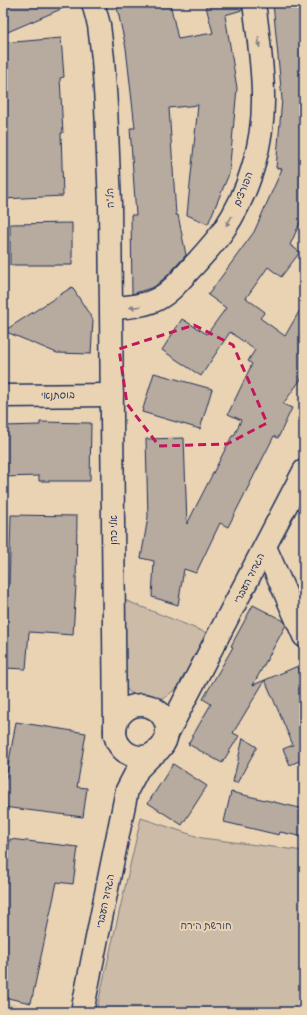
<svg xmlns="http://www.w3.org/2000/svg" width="307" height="1015" viewBox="0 0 307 1015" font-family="Delius,'Playpen Sans Hebrew',sans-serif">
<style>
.built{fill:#dbc7ad}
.green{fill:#ccbba7;stroke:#747582}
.building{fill:#b7aa9e;stroke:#1b2f5e}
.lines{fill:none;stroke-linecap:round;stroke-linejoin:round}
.minor-casing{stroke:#1b2f5e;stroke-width:25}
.minor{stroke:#ead3b3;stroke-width:22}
.oneway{fill:#828188}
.marked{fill:none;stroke:#c2185b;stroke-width:3;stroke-dasharray:8 5;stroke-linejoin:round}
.labels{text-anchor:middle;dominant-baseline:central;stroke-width:4;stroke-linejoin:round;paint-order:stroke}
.street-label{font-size:10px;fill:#1b2f5e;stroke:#ead3b3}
.park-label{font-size:10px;fill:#364469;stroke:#ead3b3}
</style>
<rect width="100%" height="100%" fill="#ead3b3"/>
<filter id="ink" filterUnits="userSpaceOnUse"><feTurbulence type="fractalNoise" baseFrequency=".025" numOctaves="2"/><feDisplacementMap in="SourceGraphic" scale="8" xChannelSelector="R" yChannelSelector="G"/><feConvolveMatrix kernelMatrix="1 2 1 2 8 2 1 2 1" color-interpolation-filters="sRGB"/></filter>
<g filter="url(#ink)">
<path class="built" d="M 3,1001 L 45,1012 L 3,1012 Z"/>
<g class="green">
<path d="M 122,599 L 212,635 L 185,682 L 164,698 L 144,699 L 129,692 L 118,674 Z"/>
<path d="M 141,818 L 202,838 L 304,851 L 304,1012 L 96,1012 Z"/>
</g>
<g class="building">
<path d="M 3,3 L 75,3 L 3,34 Z"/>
<path d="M 116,3 L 170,3 L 178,39 L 213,33 L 205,3 L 242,3 L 242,10 L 225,15 L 237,88 L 229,174 L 208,224 L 187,215 L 198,105 L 169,108 L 176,215 L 178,215 L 186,255 L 168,275 L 154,287 L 132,294 L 131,215 L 136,215 L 130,128 L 135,128 L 126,48 Z"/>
<path d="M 273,3 L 304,3 L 304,214 L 290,245 L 300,252 L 281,277 L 268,267 L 246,298 L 265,312 L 260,318 L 285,336 L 304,303 L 304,375 L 283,404 L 292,408 L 278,438 L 274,436 L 228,527 L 220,523 L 196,573 L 184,569 L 178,605 L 152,597 L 154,561 L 141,558 L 148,517 L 146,439 L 184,438 L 187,524 L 232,436 L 234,436 L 241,420 L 228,414 L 252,364 L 248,361 L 255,350 L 230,332 L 201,376 L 162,350 L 182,319 L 207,334 L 226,308 L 208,295 L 254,232 L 282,169 L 276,168 L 282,99 Z"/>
<path d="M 61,38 L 64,77 L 60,78 L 63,133 L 61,133 L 63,196 L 3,199 L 3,43 Z"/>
<path d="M 72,223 L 72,265 L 10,265 L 10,224 Z"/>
<path d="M 72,287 L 93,320 L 91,354 L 57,353 L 4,331 Z"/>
<path d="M 154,373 L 212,389 L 200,429 L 142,412 Z"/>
<path d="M 40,422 L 91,423 L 90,481 L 39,481 L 39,476 L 3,477 L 3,426 L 40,425 Z"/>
<path d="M 11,515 L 77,516 L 76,585 L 73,635 L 29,632 L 26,669 L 3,668 L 3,587 L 9,587 Z"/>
<path d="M 253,605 L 284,621 L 286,625 L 253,685 L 265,680 L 233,733 L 239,736 L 222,763 L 188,744 L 211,704 L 203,699 L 233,647 L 231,646 Z"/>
<path d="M 298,666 L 304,681 L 304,772 L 299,761 L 290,765 L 283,749 L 293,745 L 265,680 Z"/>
<path d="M 16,722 L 86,733 L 77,787 L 87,788 L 83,817 L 3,807 L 3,777 L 6,778 Z"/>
<path d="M 243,738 L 257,747 L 237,783 L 233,782 Z"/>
<path d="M 173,764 L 207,786 L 182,825 L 148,803 Z"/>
<path d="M 231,792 L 304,809 L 304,837 L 280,832 L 279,835 L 224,822 Z"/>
<path d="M 10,839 L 78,847 L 73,884 L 57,882 L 31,1003 L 3,997 L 3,894 Z"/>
</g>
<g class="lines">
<g class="minor-casing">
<g id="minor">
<path d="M 93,3 L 99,25 L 103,59 L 106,106 L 110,204 L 115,735"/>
<path d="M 112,308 C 160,306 165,297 196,263 C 205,253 215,242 223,231 C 249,194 264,142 263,96 C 263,65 258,34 254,3"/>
<path d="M 3,396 L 112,395"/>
<path d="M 265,547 L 304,636"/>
<circle cx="141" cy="731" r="26"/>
<path d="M 167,734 L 304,471"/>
<path d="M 82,1012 L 127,790 L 138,769 L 155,752"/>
</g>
</g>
<use href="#minor" class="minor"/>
</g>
<defs><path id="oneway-solid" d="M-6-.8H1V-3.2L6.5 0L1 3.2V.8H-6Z"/></defs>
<g class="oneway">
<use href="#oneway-solid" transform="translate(259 42) rotate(83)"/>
<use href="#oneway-solid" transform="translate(229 221) rotate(121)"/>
<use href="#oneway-solid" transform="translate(135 307) rotate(173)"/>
</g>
</g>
<path class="marked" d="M 194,325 L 233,345 L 267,423 L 227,444 L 159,446 L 127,404 L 119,349 Z"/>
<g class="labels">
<g class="street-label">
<text transform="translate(243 189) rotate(-69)">הפורצים</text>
<text transform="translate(110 198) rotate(-92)">הל"ה</text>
<text transform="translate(58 395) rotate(-1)">בוסתנאי</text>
<text transform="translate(113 530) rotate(-90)">אלי כהן</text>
<text transform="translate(249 578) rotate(-63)">הגדוד העברי</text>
<text transform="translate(105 901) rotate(-78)">הגדוד העברי</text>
</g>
<g class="park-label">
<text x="206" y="925">חורשת הירח</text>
</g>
</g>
<rect width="307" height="1015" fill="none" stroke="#ead3b3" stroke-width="16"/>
<rect x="8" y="8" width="291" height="999" fill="none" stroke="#1b2f5e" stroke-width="1.5" filter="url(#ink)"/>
</svg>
